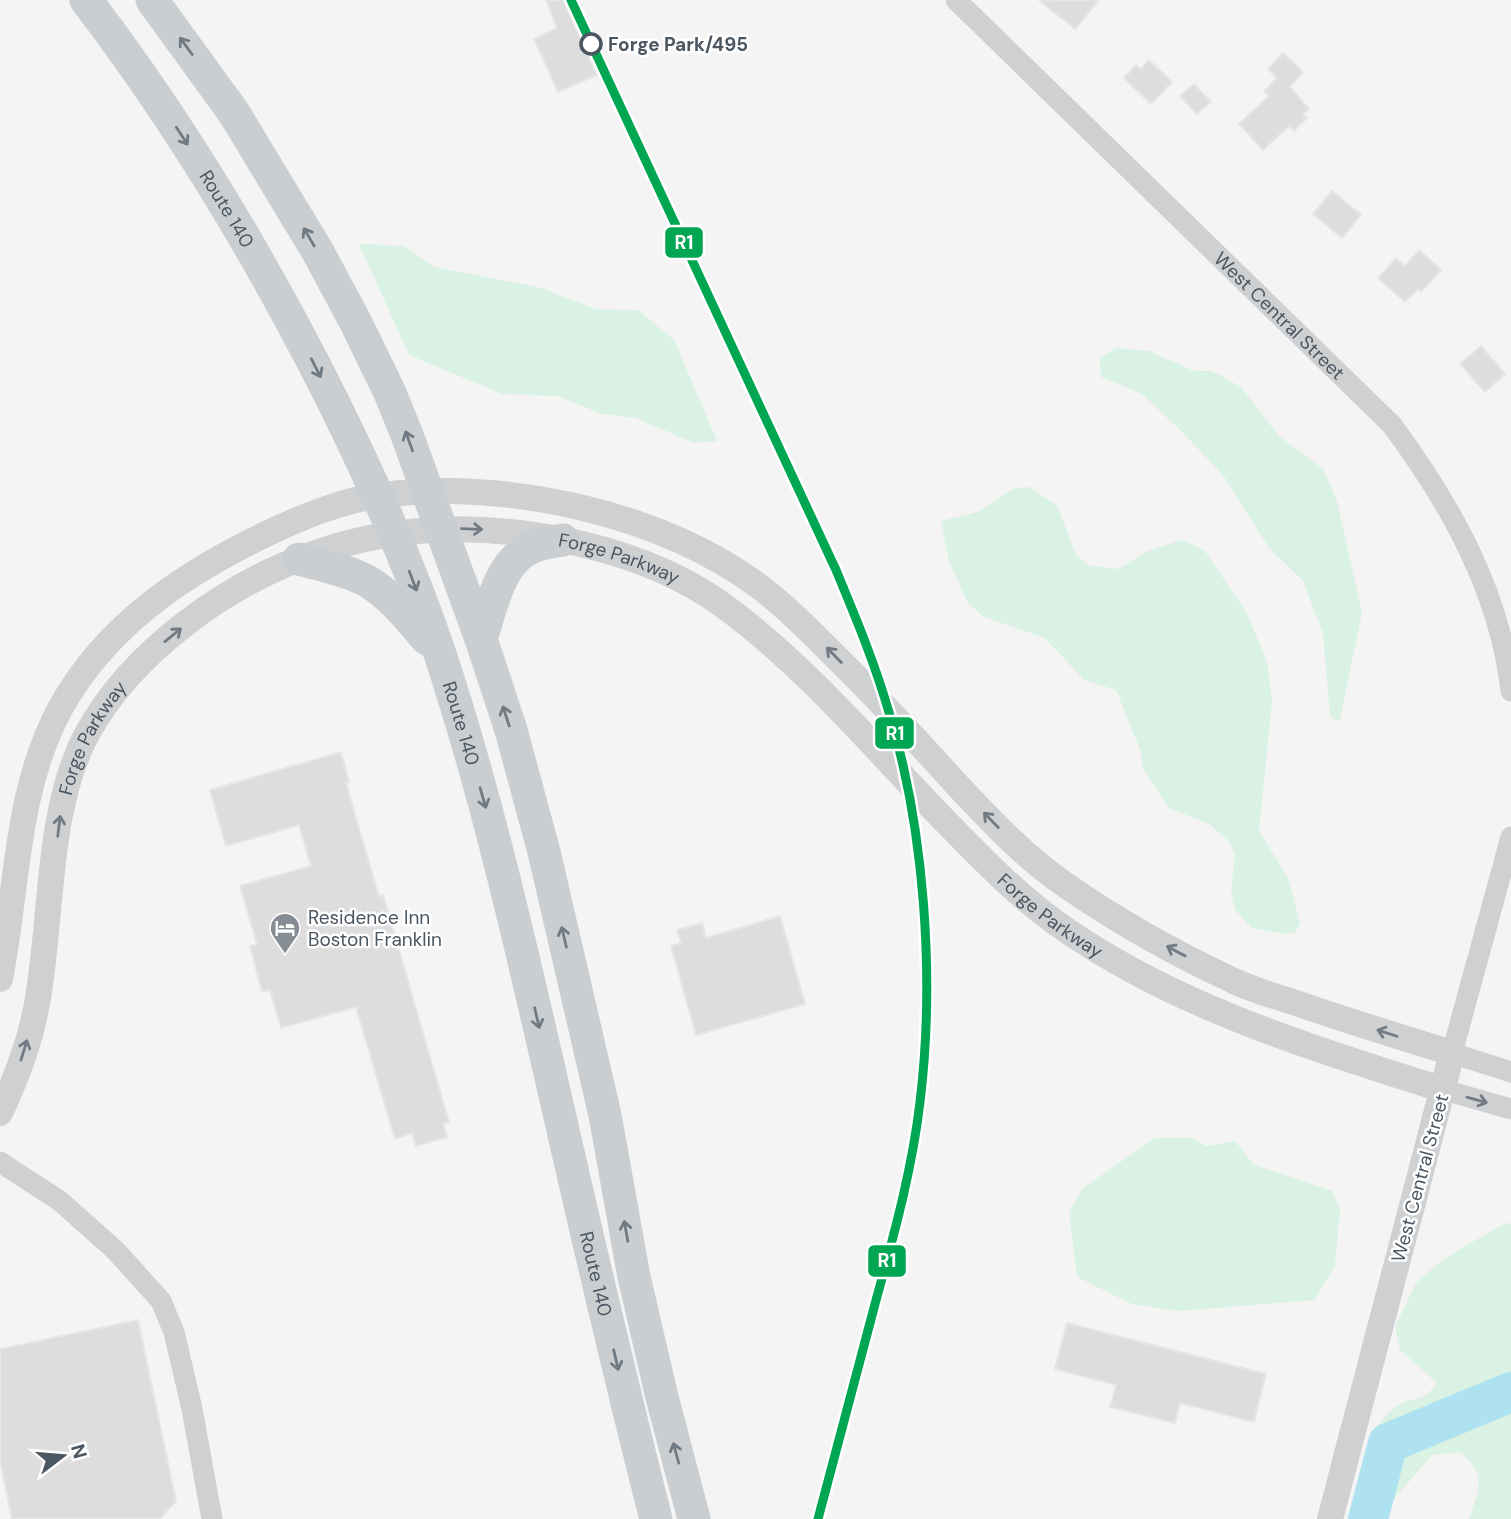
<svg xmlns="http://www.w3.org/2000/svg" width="1511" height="1519" viewBox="0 0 1511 1519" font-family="'DM Sans',sans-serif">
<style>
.green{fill:#d9f2e3}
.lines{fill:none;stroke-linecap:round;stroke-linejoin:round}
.river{stroke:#aee2f0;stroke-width:40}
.building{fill:#ddddde;stroke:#e5e6e7;stroke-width:2}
.minor{stroke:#ced0d2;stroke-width:21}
.tertiary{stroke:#ced0d2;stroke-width:26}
.primary{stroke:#caced1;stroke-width:33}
.rail-1-casing{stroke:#fff;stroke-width:14}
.rail-1{stroke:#00a651;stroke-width:9}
.oneway{stroke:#707a83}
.oneway2{stroke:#727b83}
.stop-dot{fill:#fff;stroke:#4a5661;stroke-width:3.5}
.labels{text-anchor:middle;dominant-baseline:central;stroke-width:5;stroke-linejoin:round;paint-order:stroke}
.stop-label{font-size:19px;font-weight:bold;fill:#4a5661;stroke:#fff;text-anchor:start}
.street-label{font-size:19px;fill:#4a5661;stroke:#fff}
.poi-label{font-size:19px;fill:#4a5661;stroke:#fff;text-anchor:start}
.line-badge{stroke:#fff;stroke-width:2.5}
.badge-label{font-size:19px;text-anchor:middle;font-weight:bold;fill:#fff}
</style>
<rect width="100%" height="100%" fill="#f4f4f4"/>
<g class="green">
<path d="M 359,244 L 404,246 L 434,267 L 542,288 L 595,309 L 638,310 L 674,340 L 717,441 L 694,443 L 636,418 L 602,414 L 558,396 L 502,394 L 409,355 Z"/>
<path d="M 1116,348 L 1149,351 L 1194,371 L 1212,371 L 1241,387 L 1279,436 L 1323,469 L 1337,501 L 1362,613 L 1340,719 L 1335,721 L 1330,715 L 1323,634 L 1303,581 L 1269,548 L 1223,475 L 1180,430 L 1142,394 L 1101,377 L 1100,358 Z"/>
<path d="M 1029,487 L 1057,505 L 1076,555 L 1088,565 L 1118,569 L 1146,552 L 1182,540 L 1205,551 L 1246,612 L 1267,661 L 1272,702 L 1259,831 L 1288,878 L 1300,922 L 1296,932 L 1285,934 L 1252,928 L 1235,910 L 1231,891 L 1235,855 L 1229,841 L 1209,824 L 1169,808 L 1142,767 L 1141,752 L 1116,690 L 1084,680 L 1045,638 L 984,617 L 968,603 L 949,562 L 941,521 L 978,512 L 1015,488 Z"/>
<path d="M 1155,1138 L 1191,1138 L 1207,1146 L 1235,1141 L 1254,1165 L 1332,1191 L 1340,1210 L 1335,1265 L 1315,1300 L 1179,1311 L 1132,1304 L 1077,1277 L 1069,1212 L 1083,1188 Z"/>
<path d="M 1511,1223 L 1511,1519 L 1469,1519 C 1479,1489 1488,1474 1460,1452 L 1432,1455 L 1386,1508 L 1352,1516 C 1359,1479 1364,1424 1401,1404 C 1419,1395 1424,1402 1437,1383 L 1400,1350 L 1395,1327 L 1416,1283 L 1436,1265 L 1460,1249 L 1504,1224 Z"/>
</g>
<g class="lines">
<path class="river" d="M 1368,1519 L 1388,1443 L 1511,1392"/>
</g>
<g class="building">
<path d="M 546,0 L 563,0 L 597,75 L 558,92 L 534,39 L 557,28 Z"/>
<path d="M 1039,0 L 1099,0 L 1075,29 Z"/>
<path d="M 1283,53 L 1303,72 L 1290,87 L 1309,109 L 1303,115 L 1307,118 L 1294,131 L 1289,126 L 1263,150 L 1239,124 L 1269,96 L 1264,91 L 1277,78 L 1268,69 Z"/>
<path d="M 1149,60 L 1172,82 L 1151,104 L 1124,78 L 1136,65 L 1141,69 Z"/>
<path d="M 1194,84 L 1211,102 L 1197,114 L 1180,96 Z"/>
<path d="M 1332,191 L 1361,215 L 1342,238 L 1313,214 Z"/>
<path d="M 1419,250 L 1441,270 L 1421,292 L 1418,289 L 1405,302 L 1378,278 L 1396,258 L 1405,266 Z"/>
<path d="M 1481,346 L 1505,374 L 1485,392 L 1460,364 Z"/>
<path d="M 341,752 L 349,782 L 346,783 L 379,897 L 383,895 L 449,1122 L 443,1124 L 447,1137 L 416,1146 L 412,1133 L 395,1139 L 356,1007 L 281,1028 L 270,990 L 262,992 L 250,946 L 257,944 L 240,886 L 311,866 L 299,825 L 226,846 L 210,790 Z"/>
<path d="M 780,916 L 805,1004 L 696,1035 L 671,946 L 681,943 L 677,930 L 702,923 L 706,938 Z"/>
<path d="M 138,1320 L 176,1501 L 160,1519 L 12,1519 L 0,1461 L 0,1349 Z"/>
<path d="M 1067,1323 L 1266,1374 L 1254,1422 L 1180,1403 L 1175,1423 L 1110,1407 L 1116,1385 L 1055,1369 Z"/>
</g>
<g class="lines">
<g class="minor">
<path id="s1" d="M 956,0 L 1392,425 C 1451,505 1500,592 1511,691"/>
<path d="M 1511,837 L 1452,1053 L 1511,1072"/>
<path d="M 1444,1090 L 1511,1109"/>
<path d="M 0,1162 L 60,1201 L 116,1251 L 161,1301 L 174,1332 L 192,1409 L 212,1519"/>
</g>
<g class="tertiary">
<path d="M 0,979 C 18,887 15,791 61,707 C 106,626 183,574 264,535 C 302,517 342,500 383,495 C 505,479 661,513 760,587 C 791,611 818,639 845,666 C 884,705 921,745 958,786 C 991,821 1025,857 1064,884 C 1117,921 1174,953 1232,980 C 1252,990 1275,996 1296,1003 C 1348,1021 1400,1037 1452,1053 L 1330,1519"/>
<path id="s2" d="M 0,1113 C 15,1081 29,1045 36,1009 C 53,923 45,812 87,734 C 131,653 225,585 310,555 C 381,529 452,524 527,534 C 595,543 668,565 724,606 C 807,667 875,749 947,823 C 984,861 1022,900 1066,930 C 1181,1009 1313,1048 1444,1090"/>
</g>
<g class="primary">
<path id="s3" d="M 86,0 C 173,114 247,235 313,362 C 362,457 407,555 441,657 C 488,800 521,947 555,1095 C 587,1236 620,1378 656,1519"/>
<path d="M 152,0 L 234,113 L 318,252 L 356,323 L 390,393 L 407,435 L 481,639 L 511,730 L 544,852 L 605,1115 L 634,1277 L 662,1397 L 694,1519"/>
<path d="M 299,559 C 321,565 347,570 367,581 C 391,595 409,618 427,639"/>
<path d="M 481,639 C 491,609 498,564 530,548 C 540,543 552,542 563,540"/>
</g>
<g class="rail-1-casing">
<path id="rail-1" d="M 571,0 L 836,570 C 855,616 874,661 888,709 C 925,828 935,979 920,1102 C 912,1171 893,1238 875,1304 C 856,1376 837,1447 818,1519"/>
</g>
<use href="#rail-1" class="rail-1"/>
</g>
<defs><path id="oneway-shaft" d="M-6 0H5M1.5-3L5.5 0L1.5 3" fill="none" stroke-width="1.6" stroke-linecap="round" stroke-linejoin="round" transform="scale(1.75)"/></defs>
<g class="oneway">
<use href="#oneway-shaft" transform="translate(186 46) rotate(-126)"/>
<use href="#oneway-shaft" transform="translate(182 136) rotate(57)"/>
<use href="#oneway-shaft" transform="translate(309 237) rotate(-120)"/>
<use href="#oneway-shaft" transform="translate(316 368) rotate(63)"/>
<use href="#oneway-shaft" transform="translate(409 441) rotate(-110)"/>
<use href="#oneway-shaft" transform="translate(413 581) rotate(69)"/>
<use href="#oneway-shaft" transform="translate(506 716) rotate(-108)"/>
<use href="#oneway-shaft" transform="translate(483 798) rotate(74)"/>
<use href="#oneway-shaft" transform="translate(564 937) rotate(-103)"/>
<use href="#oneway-shaft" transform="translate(537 1018) rotate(77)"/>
<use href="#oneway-shaft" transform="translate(626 1231) rotate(-100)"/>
<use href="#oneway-shaft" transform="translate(616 1360) rotate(77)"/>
<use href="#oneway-shaft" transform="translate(676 1453) rotate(-105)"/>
</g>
<g class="oneway2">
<use href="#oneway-shaft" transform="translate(472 529) rotate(2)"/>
<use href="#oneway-shaft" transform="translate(173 635) rotate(-39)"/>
<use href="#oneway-shaft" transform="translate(834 655) rotate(-134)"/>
<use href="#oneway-shaft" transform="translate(991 820) rotate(-134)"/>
<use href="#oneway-shaft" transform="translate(59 826) rotate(-83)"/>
<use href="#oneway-shaft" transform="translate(1176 951) rotate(-152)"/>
<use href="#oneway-shaft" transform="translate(1387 1033) rotate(-162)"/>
<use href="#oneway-shaft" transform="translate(24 1050) rotate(-73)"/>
<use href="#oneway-shaft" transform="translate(1477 1100) rotate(16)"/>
</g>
<defs>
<g id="hotel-pin" transform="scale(1.575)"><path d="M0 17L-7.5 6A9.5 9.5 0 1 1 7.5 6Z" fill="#868d94" stroke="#fff"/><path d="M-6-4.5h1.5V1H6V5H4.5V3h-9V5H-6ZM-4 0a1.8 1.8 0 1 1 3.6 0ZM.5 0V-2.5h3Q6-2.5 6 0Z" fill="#fff"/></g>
</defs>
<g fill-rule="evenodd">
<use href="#hotel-pin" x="285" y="928"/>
</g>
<circle class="stop-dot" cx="591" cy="44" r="10"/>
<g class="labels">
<g class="stop-label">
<text x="608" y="44">Forge Park/495</text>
</g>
<g class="street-label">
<text stroke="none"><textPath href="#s3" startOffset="252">Route 140</textPath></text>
<text stroke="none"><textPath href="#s1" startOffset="452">West Central Street</textPath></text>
<text stroke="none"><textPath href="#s2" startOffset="999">Forge Parkway</textPath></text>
<text stroke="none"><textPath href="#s3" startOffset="819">Route 140</textPath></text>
<text stroke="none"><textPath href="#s2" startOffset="390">Forge Parkway</textPath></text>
<text stroke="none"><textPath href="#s2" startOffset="1566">Forge Parkway</textPath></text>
<text transform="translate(1420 1178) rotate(-75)">West Central Street</text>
<text stroke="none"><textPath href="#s3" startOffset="1386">Route 140</textPath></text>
</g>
<g class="poi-label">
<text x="308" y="917">Residence Inn<tspan x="308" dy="22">Boston Franklin</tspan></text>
</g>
</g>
<g class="line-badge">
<rect x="664" y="226" width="40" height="33" rx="7" fill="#00a651"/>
<rect x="874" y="716" width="41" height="34" rx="7" fill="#00a651"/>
<rect x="867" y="1244" width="40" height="34" rx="7" fill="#00a651"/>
</g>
<g class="badge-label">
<text x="684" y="249">R1</text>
<text x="895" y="740">R1</text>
<text x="887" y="1267">R1</text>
</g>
<g transform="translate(63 1456) rotate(74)" stroke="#ffffff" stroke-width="5" paint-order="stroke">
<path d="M0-5L12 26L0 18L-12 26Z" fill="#4a5661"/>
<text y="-10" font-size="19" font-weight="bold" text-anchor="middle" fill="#4a5661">N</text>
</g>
</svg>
